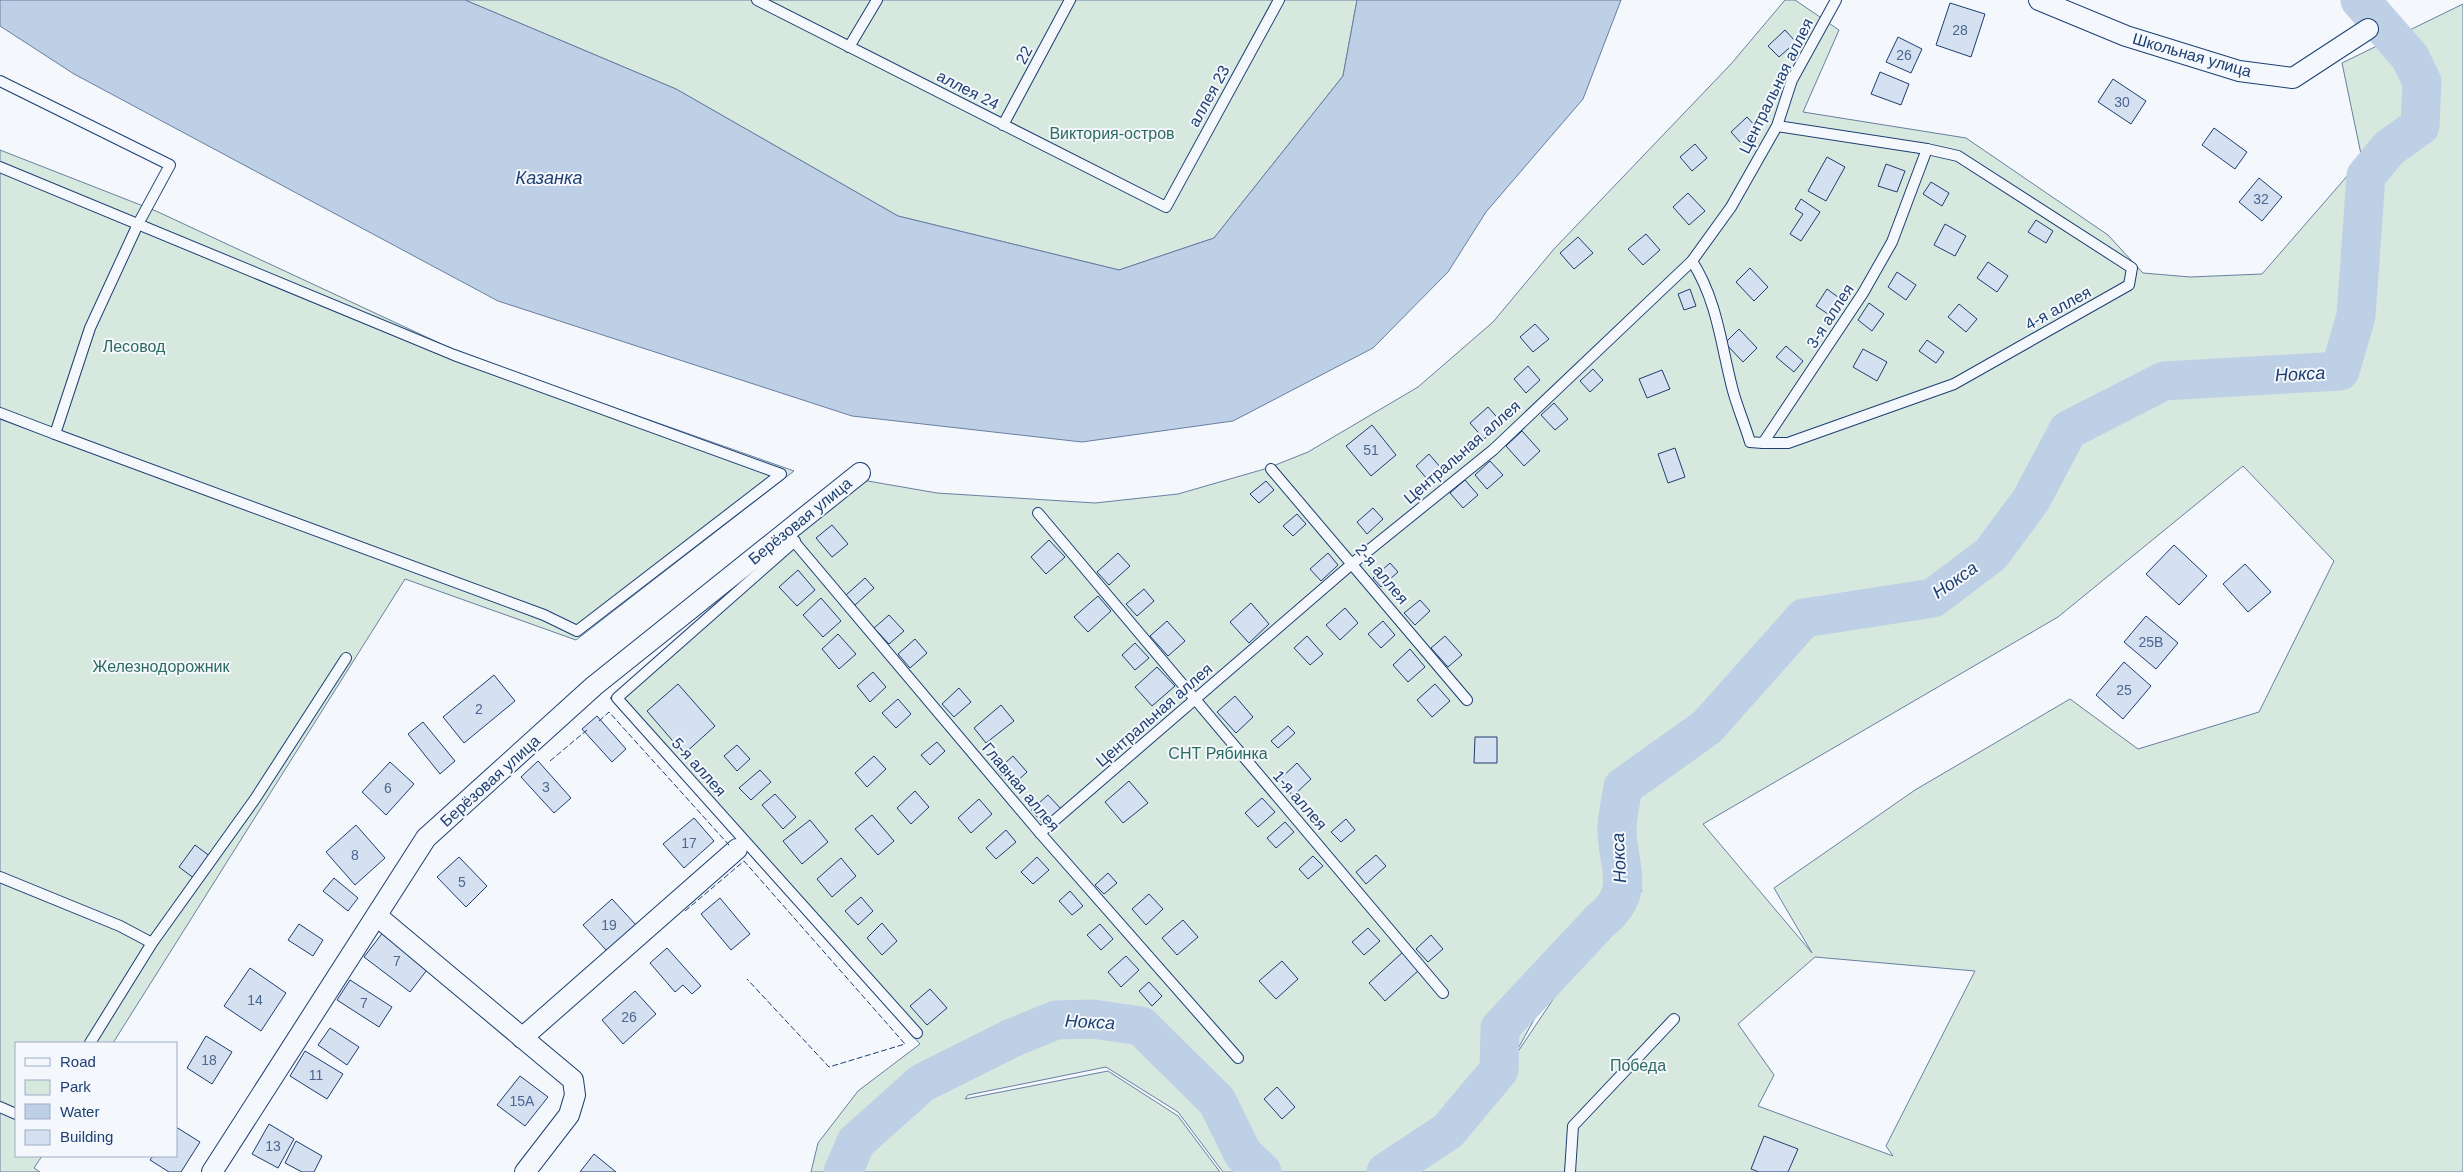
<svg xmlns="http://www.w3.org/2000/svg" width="2463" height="1172" viewBox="0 0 2463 1172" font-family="Arial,sans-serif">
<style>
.green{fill:#d7e8df;stroke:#687fa3;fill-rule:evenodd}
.water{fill:#bed0e5;stroke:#687fa3}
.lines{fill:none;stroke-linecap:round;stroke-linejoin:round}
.river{stroke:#bed0e5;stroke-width:39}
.building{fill:#d5e0f0;stroke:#1d3f73}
.service-casing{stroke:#1d3f73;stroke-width:12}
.minor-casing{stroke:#1d3f73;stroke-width:22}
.service{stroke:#f4f7fb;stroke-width:10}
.minor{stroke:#f4f7fb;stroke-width:20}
.fence{stroke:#1d3f73;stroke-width:1;stroke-dasharray:6 2.5;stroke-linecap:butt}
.labels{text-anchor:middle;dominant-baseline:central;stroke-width:4;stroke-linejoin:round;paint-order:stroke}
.number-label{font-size:14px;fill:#4b6792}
.street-label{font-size:16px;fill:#1d3f73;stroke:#f4f7fb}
.park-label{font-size:16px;fill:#2c6c60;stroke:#f4f7fb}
.water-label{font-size:18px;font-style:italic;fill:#1d3f73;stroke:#f4f7fb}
</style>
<rect width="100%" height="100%" fill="#f4f7fb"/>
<g class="green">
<path d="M 465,0 L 1357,0 L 1343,76 L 1214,238 L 1119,270 L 898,216 L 676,89 Z"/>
<path d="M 1785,0 L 1795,0 L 1839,30 L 1803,112 L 1966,138 L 2108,235 L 2143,273 L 2190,277 L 2262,274 L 2362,159 L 2342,63 L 2463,4 L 2463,1172 L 1223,1172 L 1178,1112 L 1106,1067 L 968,1095 L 965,1099 L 1108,1071 L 1178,1116 L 1220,1172 L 811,1172 L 818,1143 L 858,1091 L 920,1044 L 610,698 L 792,538 L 862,480 L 937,493 L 1095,503 L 1178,494 L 1268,468 L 1308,452 L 1418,387 L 1493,322 L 1554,249 L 1731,64 ZM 2243,466 L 2334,561 L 2259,712 L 2138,749 L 2070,699 L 1915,790 L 1774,888 L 1812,953 L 1703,824 L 2058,617 ZM 1642,890 L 1562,986 L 1509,1065 L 1552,987 ZM 1815,957 L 1975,971 L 1886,1146 L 1893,1156 L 1758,1106 L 1774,1075 L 1738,1024 Z"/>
<path d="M 0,150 L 156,211 L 465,355 L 794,471 L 576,640 L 405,579 L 113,1043 L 16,1043 L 16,1156 L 42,1156 L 34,1168 L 40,1172 L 0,1172 Z"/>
</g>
<path class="water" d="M 0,0 L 465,0 L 676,89 L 898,216 L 1119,270 L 1214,238 L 1343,76 L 1357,0 L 1621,0 L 1583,99 L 1486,212 L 1448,272 L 1373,348 L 1233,421 L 1082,442 L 852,416 L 498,301 L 74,74 L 0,26 Z"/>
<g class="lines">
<g class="river">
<path d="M 843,1172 L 856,1142 L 922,1083 L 1012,1038 L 1056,1020 L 1092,1019 L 1141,1026 L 1217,1101 L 1243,1154 L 1262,1172"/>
<path d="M 1386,1172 L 1448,1131 L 1499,1070 L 1500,1028 L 1600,921 C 1636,893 1619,870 1617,833 C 1616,818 1621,802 1623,787 L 1707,727 L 1804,618 L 1933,598 L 1991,554 L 2031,500 L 2068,430 L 2164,381 L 2340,371 L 2356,316 L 2366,176 L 2389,148 L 2420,126 L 2422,82 L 2410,57 L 2360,0"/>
</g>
</g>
<g class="building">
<path d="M 1950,3 L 1985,14 L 1971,57 L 1936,45 Z"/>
<path d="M 1785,30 L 1796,42 L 1779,57 L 1768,46 Z"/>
<path d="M 1898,37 L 1922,49 L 1911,73 L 1886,62 Z"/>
<path d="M 1880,72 L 1909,84 L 1901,105 L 1871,94 Z"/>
<path d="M 2113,79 L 2146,101 L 2131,124 L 2098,102 Z"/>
<path d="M 1747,117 L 1758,129 L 1741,143 L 1731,132 Z"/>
<path d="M 2214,128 L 2247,152 L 2235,169 L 2202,145 Z"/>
<path d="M 1695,144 L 1707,158 L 1692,171 L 1680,157 Z"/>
<path d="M 1827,157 L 1845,167 L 1826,201 L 1808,191 Z"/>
<path d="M 1886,164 L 1905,171 L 1897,192 L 1878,186 Z"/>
<path d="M 2259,178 L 2282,197 L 2262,221 L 2239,202 Z"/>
<path d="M 1931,182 L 1949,193 L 1942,206 L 1923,194 Z"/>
<path d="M 1688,193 L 1705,211 L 1689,225 L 1673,207 Z"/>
<path d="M 1801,199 L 1820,212 L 1801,241 L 1790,234 L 1803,214 L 1795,209 Z"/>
<path d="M 2036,220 L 2053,231 L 2046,243 L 2028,232 Z"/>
<path d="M 1945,224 L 1966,236 L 1955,256 L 1934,245 Z"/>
<path d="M 1646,234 L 1660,250 L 1643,265 L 1628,249 Z"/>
<path d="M 1578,237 L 1593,253 L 1574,269 L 1560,253 Z"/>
<path d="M 1988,262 L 2008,276 L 1997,292 L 1977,278 Z"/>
<path d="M 1750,268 L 1768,287 L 1754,301 L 1736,282 Z"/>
<path d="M 1897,272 L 1916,285 L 1906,300 L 1888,287 Z"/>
<path d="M 1690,289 L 1696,306 L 1684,310 L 1678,294 Z"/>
<path d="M 1827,289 L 1842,300 L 1831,316 L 1816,306 Z"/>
<path d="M 1869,303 L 1884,314 L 1872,331 L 1858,320 Z"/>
<path d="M 1959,304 L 1977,319 L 1966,332 L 1948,317 Z"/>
<path d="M 1535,324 L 1549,339 L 1533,352 L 1520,337 Z"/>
<path d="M 1739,329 L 1757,348 L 1743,362 L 1725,343 Z"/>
<path d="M 1927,340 L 1944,352 L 1936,363 L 1919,351 Z"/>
<path d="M 1786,346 L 1803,361 L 1794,372 L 1776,357 Z"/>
<path d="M 1863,349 L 1887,362 L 1877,381 L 1853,367 Z"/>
<path d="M 1528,366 L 1540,380 L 1526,393 L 1514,379 Z"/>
<path d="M 1593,369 L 1603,380 L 1590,392 L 1580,381 Z"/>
<path d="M 1662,370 L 1670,389 L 1647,398 L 1639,379 Z"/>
<path d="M 1554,403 L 1568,419 L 1555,430 L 1541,415 Z"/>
<path d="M 1488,407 L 1502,423 L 1484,439 L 1470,423 Z"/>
<path d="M 1372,425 L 1396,455 L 1371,476 L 1346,446 Z"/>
<path d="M 1522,431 L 1540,451 L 1524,466 L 1506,446 Z"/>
<path d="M 1675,448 L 1685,477 L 1668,483 L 1658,454 Z"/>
<path d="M 1429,454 L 1441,468 L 1428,480 L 1416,466 Z"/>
<path d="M 1490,461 L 1503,475 L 1487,489 L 1475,475 Z"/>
<path d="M 1465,480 L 1478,495 L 1463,508 L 1450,493 Z"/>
<path d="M 1266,481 L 1274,490 L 1259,503 L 1250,494 Z"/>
<path d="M 1373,508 L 1383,519 L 1367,534 L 1357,522 Z"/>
<path d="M 1297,514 L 1306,524 L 1293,536 L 1283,526 Z"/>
<path d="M 832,525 L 848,544 L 832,557 L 816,538 Z"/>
<path d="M 1049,540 L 1065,557 L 1046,574 L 1031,557 Z"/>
<path d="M 2174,545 L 2207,576 L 2179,605 L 2146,574 Z"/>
<path d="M 1118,553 L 1130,566 L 1109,585 L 1097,572 Z"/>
<path d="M 1328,553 L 1338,565 L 1321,581 L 1310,569 Z"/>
<path d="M 1390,563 L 1398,572 L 1381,587 L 1373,578 Z"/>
<path d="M 2245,564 L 2271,592 L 2248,612 L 2223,584 Z"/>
<path d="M 798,570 L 815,590 L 797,606 L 779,587 Z"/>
<path d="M 865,578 L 874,588 L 855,605 L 846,595 Z"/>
<path d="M 1144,589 L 1154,601 L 1137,616 L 1126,604 Z"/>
<path d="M 1098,596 L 1111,611 L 1088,632 L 1074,617 Z"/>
<path d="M 821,598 L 841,621 L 823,637 L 803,615 Z"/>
<path d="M 1420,600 L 1430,611 L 1415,625 L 1404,613 Z"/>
<path d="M 1251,603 L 1269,624 L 1249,643 L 1230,622 Z"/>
<path d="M 1345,608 L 1358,623 L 1340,640 L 1326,625 Z"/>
<path d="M 889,615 L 904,631 L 889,644 L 874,628 Z"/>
<path d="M 2146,616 L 2178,643 L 2156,669 L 2124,642 Z"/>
<path d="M 1167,621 L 1185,641 L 1168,656 L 1150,636 Z"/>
<path d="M 1383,621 L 1395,635 L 1381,648 L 1368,634 Z"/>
<path d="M 838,634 L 856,654 L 839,669 L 822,649 Z"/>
<path d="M 1307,636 L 1323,654 L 1310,665 L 1294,648 Z"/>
<path d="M 1445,636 L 1462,655 L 1448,667 L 1431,648 Z"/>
<path d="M 915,639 L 927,653 L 910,668 L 898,654 Z"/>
<path d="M 1135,643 L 1149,658 L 1135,670 L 1122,655 Z"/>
<path d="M 1410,649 L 1425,667 L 1408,682 L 1393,665 Z"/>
<path d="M 2124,662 L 2151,686 L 2123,719 L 2096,695 Z"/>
<path d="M 1157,667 L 1175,686 L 1152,706 L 1135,687 Z"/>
<path d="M 873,672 L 886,687 L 870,702 L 857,686 Z"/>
<path d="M 494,675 L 515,701 L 464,743 L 443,717 Z"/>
<path d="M 678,684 L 715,726 L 684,754 L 647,711 Z"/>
<path d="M 1435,684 L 1450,701 L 1432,717 L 1417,700 Z"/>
<path d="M 959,688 L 971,702 L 954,717 L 942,704 Z"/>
<path d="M 1235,696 L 1253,717 L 1236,733 L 1217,712 Z"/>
<path d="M 898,699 L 911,714 L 896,728 L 882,713 Z"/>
<path d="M 1001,705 L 1014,721 L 986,743 L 974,728 Z"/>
<path d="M 597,716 L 626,749 L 612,762 L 582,729 Z"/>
<path d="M 423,722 L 455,761 L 440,774 L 408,734 Z"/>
<path d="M 1288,726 L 1295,733 L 1278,748 L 1271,741 Z"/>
<path d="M 1475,737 L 1497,737 L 1497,763 L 1474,763 Z"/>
<path d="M 937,742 L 945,751 L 930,765 L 921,755 Z"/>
<path d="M 737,745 L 750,759 L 737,771 L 724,756 Z"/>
<path d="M 874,756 L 886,769 L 867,787 L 855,773 Z"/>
<path d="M 1013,756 L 1027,772 L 1012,786 L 997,770 Z"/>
<path d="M 538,761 L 571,798 L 554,813 L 521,777 Z"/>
<path d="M 390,762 L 414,784 L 386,815 L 362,792 Z"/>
<path d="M 1297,763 L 1311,779 L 1293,796 L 1279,780 Z"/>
<path d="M 760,770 L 771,782 L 751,800 L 739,788 Z"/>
<path d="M 1129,781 L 1148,803 L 1123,823 L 1105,802 Z"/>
<path d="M 915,791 L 929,807 L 911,824 L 897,808 Z"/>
<path d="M 775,794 L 796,817 L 783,829 L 762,805 Z"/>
<path d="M 1048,795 L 1062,810 L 1045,826 L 1031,810 Z"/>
<path d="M 1262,798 L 1275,812 L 1258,827 L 1245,813 Z"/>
<path d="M 979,799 L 992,814 L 971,833 L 958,818 Z"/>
<path d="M 872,815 L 894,841 L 878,855 L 855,829 Z"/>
<path d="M 694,818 L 714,841 L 684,868 L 663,844 Z"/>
<path d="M 1346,819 L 1355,830 L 1341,842 L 1331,832 Z"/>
<path d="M 810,820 L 828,842 L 802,864 L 783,841 Z"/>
<path d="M 1285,822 L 1294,832 L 1276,848 L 1267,838 Z"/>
<path d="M 356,825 L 385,858 L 355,885 L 326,852 Z"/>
<path d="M 1006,830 L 1016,842 L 996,859 L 986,848 Z"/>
<path d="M 195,845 L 211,857 L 195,879 L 179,867 Z"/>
<path d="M 1376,855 L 1386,866 L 1366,884 L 1356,872 Z"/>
<path d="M 1313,856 L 1323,866 L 1308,879 L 1299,869 Z"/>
<path d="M 459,857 L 487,886 L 466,907 L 437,877 Z"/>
<path d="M 1037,857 L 1049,870 L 1033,884 L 1021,872 Z"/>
<path d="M 841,858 L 856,876 L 832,897 L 817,879 Z"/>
<path d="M 1108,873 L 1117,883 L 1104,894 L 1095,885 Z"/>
<path d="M 334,878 L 358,898 L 348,911 L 323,891 Z"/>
<path d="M 1070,891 L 1083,906 L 1072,915 L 1059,901 Z"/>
<path d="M 1149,894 L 1163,909 L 1146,925 L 1132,909 Z"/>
<path d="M 861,897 L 873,911 L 858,925 L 845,911 Z"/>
<path d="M 720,898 L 750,934 L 731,950 L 701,914 Z"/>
<path d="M 612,899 L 636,925 L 607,951 L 583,925 Z"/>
<path d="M 1183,920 L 1198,937 L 1177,955 L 1162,938 Z"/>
<path d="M 882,923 L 897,941 L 882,955 L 867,938 Z"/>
<path d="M 299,924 L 323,940 L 313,956 L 288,940 Z"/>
<path d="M 1100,924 L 1113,939 L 1101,950 L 1087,935 Z"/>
<path d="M 1368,928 L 1380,941 L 1364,955 L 1352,942 Z"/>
<path d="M 384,931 L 430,966 L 410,992 L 364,957 Z"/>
<path d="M 1431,935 L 1443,949 L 1428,962 L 1416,949 Z"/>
<path d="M 667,948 L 701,986 L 692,994 L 683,985 L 675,992 L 650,963 Z"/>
<path d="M 1403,952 L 1419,970 L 1385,1001 L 1369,983 Z"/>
<path d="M 1126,956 L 1139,970 L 1121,987 L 1108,972 Z"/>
<path d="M 1282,961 L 1298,979 L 1276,999 L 1259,981 Z"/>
<path d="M 250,968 L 286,993 L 261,1031 L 224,1006 Z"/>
<path d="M 350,980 L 392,1007 L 379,1027 L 337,1000 Z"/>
<path d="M 1149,982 L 1162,996 L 1152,1006 L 1139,991 Z"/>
<path d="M 930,989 L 947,1008 L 927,1025 L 910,1006 Z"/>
<path d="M 635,991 L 656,1014 L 623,1044 L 602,1020 Z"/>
<path d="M 330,1028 L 359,1047 L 347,1065 L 318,1045 Z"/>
<path d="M 206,1036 L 232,1052 L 212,1084 L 187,1068 Z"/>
<path d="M 305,1051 L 343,1074 L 327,1099 L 290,1076 Z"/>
<path d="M 520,1076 L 548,1097 L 525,1126 L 497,1105 Z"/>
<path d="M 1277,1087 L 1295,1107 L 1282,1119 L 1264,1099 Z"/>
<path d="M 269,1124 L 294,1139 L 278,1168 L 252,1154 Z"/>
<path d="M 176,1127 L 200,1142 L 181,1172 L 169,1172 L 150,1160 L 153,1156 L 176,1156 Z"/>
<path d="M 1764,1136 L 1798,1149 L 1788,1172 L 1759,1172 L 1751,1169 Z"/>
<path d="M 296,1141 L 322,1156 L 314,1172 L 302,1172 L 285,1163 Z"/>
<path d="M 594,1154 L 616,1172 L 580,1172 Z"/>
</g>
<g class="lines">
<g class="service-casing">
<g id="service">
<path d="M 757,0 L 1166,207 L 1279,0"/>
<path d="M 849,47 L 877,0"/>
<path d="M 0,81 L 170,165 L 138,224 L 90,328 L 55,434 L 0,413"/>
<path d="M 1003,125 L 1070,0"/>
<path d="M 0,167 L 454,355 L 781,474 L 577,631 L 544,615 L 55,434"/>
<path d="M 1692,261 C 1718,302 1721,346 1733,391 C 1738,409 1745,425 1750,442 L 1763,443 L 1863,293 L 1892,242 L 1927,149 L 1777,126"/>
<path d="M 1763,443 L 1788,443 L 1954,384 L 2129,285 L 2132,268 L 1958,156 L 1927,149"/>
<path d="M 1271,469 L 1467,700"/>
<path d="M 1038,513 L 1443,993"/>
<path d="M 786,532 L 1040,833 L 1238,1058"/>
<path d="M 795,541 L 617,698 L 917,1033"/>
<path d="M 1040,833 L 1353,563 L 1493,450 L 1692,261 L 1731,207 L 1777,126 L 1792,80 L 1836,0"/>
<path d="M 0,877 L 120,926 L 152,943"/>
<path d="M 90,1043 L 152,943 L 255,799 L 346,658"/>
<path d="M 0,1107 L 16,1114"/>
<path d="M 1570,1172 L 1573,1126 L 1674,1019"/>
</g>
</g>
<g class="minor-casing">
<g id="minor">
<path d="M 2039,0 L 2126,36 L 2239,71 L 2293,78 L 2368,29"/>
<path d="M 377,916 L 573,1080 L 575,1095 L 569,1115 L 525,1172"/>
<path d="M 522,1038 L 737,849"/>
<path d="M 212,1172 L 426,838 L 594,686 L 860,473"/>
</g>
</g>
<use href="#service" class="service"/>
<use href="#minor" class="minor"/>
<g class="fence">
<path d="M 599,721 L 609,712 L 729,845 L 727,847"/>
<path d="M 550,761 L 587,730"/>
<path d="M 685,911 L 744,861 L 905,1044 L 829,1067 L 747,979"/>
</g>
</g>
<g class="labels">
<g class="number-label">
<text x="1960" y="30">28</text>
<text x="1904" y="55">26</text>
<text x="2122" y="102">30</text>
<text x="2261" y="199">32</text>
<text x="1371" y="450">51</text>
<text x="2151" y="642">25В</text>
<text x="2124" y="690">25</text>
<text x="479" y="709">2</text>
<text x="546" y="787">3</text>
<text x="388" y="788">6</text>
<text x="689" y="843">17</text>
<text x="355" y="855">8</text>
<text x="462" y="882">5</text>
<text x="609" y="925">19</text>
<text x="397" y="961">7</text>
<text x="255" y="1000">14</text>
<text x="364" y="1003">7</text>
<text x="629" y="1017">26</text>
<text x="209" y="1060">18</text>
<text x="316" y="1075">11</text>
<text x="522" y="1101">15А</text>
<text x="273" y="1146">13</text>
</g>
<g class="street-label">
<text transform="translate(1024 55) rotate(-62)">22</text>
<text transform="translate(2192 55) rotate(16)">Школьная улица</text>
<text transform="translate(1776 86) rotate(-64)">Центральная аллея</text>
<text transform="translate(968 90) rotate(27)">аллея 24</text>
<text transform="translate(1209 96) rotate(-61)">аллея 23</text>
<text transform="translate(2058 308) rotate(-29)">4-я аллея</text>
<text transform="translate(1830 316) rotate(-57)">3-я аллея</text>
<text transform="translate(1462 452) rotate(-41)">Центральная аллея</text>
<text transform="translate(800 521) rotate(-39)">Берёзовая улица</text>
<text transform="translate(1382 574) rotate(50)">2-я аллея</text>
<text transform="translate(1154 715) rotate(-41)">Центральная аллея</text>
<text transform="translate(699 767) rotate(48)">5-я аллея</text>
<text transform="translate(490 781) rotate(-42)">Берёзовая улица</text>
<text transform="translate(1021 787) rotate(50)">Главная аллея</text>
<text transform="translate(1300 800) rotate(49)">1-я аллея</text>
</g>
<g class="park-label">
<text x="1112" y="133">Виктория-остров</text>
<text x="134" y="346">Лесовод</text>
<text x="161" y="666">Железнодорожник</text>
<text x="1218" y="753">СНТ Рябинка</text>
<text x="1638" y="1065">Победа</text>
</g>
<g class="water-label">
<text x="549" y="178">Казанка</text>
<text transform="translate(2300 374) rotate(-3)">Нокса</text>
<text transform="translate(1955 580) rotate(-35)">Нокса</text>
<text transform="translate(1619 858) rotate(-93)">Нокса</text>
<text transform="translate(1090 1022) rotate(3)">Нокса</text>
</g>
</g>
<rect x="15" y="1042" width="162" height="115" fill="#f4f7fb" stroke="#9eadc5"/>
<rect x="25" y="1058" width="25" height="8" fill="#f4f7fb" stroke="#9eadc5"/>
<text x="60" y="1067" font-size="15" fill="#1d3f73">Road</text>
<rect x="25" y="1080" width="25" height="15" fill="#d7e8df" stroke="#9eadc5"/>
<text x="60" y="1092" font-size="15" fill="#1d3f73">Park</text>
<rect x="25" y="1104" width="25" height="15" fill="#bed0e5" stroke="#9eadc5"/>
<text x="60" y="1117" font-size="15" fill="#1d3f73">Water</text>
<rect x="25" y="1130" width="25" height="15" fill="#d5e0f0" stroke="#9eadc5"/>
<text x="60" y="1142" font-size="15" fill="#1d3f73">Building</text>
</svg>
